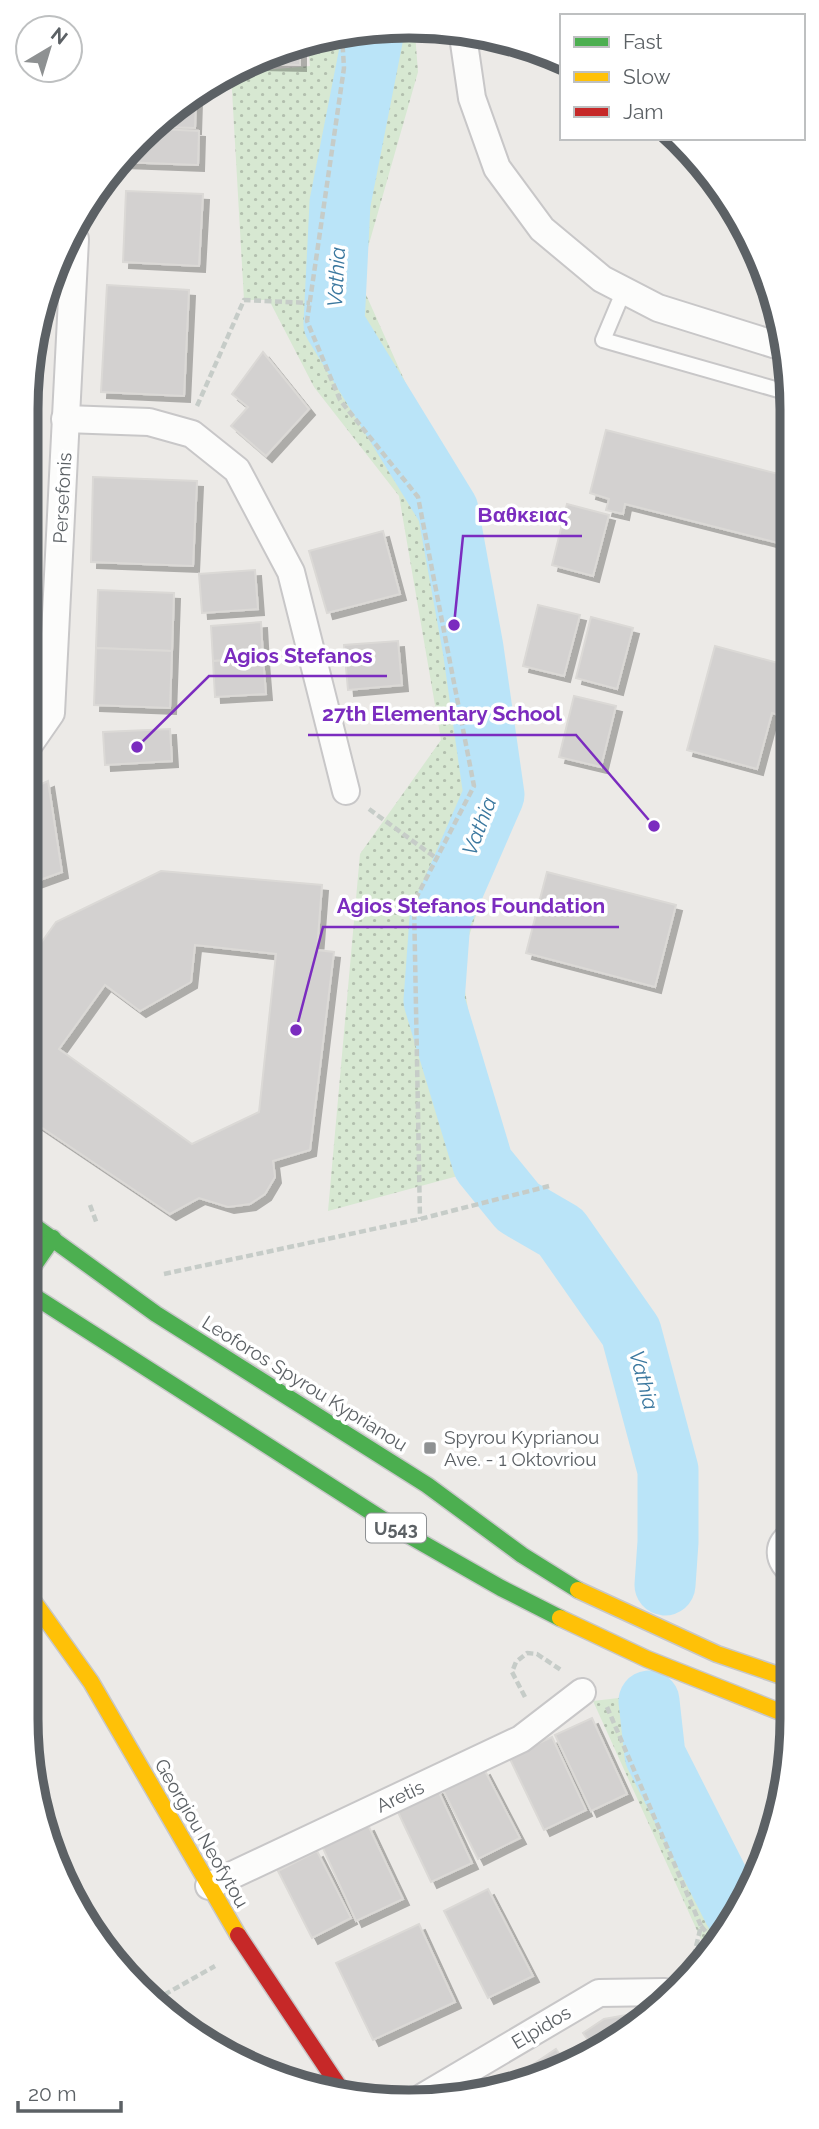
<svg xmlns="http://www.w3.org/2000/svg" width="819" height="2129" viewBox="0 0 819 2129" font-family="Raleway,sans-serif">
<style>
.park{fill:url(#park-dots)}
.lines{fill:none;stroke-linecap:round;stroke-linejoin:round}
.river{stroke:#bae4f8;stroke-width:61}
.building{fill:#d3d1d0;stroke:#dbd9d6;stroke-width:2;fill-rule:evenodd;filter:url(#shadow)}
.lane-casing{stroke:#c8c7c8;stroke-width:18}
.street-casing{stroke:#c8c7c8;stroke-width:30}
.fast-casing{stroke:#c7c7c8;stroke-width:19}
.slow-casing{stroke:#c7c7c8;stroke-width:19}
.jam-casing{stroke:#c7c7c8;stroke-width:19}
.path{stroke:#c6ccc8;stroke-width:4.5;stroke-dasharray:7 3.5;stroke-linecap:butt}
.lane{stroke:#fcfcfb;stroke-width:14}
.street{stroke:#fcfcfb;stroke-width:26}
.fast{stroke:#4caf50;stroke-width:16}
.slow{stroke:#ffc107;stroke-width:16}
.jam{stroke:#c62828;stroke-width:16}
.poi-dot{fill:#8e9192;stroke:#fff;stroke-width:2.5}
.labels{text-anchor:middle;dominant-baseline:central;stroke-width:7;stroke-linejoin:round;paint-order:stroke}
.shield{fill:#fff;stroke:#8d9093;stroke-width:2}
.shield-label{font-size:18px;font-weight:bold;fill:#5c6165}
.street-label{font-size:19px;fill:#5c6165;stroke:#fff}
.poi-label{font-size:19px;fill:#5c6165;stroke:#fff;text-anchor:start}
.water-label{font-size:21px;font-style:italic;fill:#3b789f;stroke:#fff}
.rim{fill:none;stroke:#5c6165;stroke-width:9}
.leader{fill:none;stroke:#7b2cbf;stroke-width:2.5}
.callout-dot{fill:#7b2cbf;stroke:#fff;stroke-width:2.5}
.callout-label{font-size:21px;text-anchor:middle;font-weight:bold;fill:#7b2cbf;stroke:#fff;stroke-width:7;stroke-linejoin:round;paint-order:stroke}
</style>
<defs>
<pattern id="park-dots" width="8" height="8" patternUnits="userSpaceOnUse" patternTransform="scale(1.75)"><rect width="8" height="8" fill="#d7e8d2"/><path d="M2 2h.1M6 6h.1" fill="none" stroke="#b2bfae" stroke-width="1.8" stroke-linecap="round"/></pattern>
<filter id="shadow"><feDropShadow dx="6" dy="6" stdDeviation="0" flood-color="#0004"/></filter>
</defs>
<rect width="100%" height="100%" fill="#eceae7"/>
<g class="park">
<path d="M 360,29 L 415,33 L 418,72 L 359,279 L 463,511 L 520,788 L 460,962 L 495,1166 L 328,1211 L 360,854 L 441,740 L 399,496 L 314,387 L 269,300 L 244,300 L 231,73 L 310,66 L 308,47 Z"/>
<path d="M 32,580 L 37,696 L 26,718 L 26,581 Z"/>
<path d="M 627,1697 L 736,1908 L 714,1952 L 709,1957 L 593,1701 Z"/>
</g>
<g class="lines">
<g class="river">
<path d="M 374,30 L 340,203 L 334,324 L 448,510 L 473,648 L 494,795 L 440,919 L 434,1001 L 483,1164 L 518,1207 L 561,1232 L 631,1332 L 668,1470 L 668,1542 L 665,1585"/>
<path d="M 649,1701 L 655,1755 L 734,1911"/>
</g>
</g>
<g class="building">
<path d="M 300,50 L 300,65 L 257,64 Z"/>
<path d="M 196,97 L 195,128 L 162,127 Z"/>
<path d="M 159,129 L 199,131 L 198,165 L 122,162 Z"/>
<path d="M 126,191 L 203,194 L 199,266 L 123,262 Z"/>
<path d="M 107,285 L 189,290 L 184,396 L 101,392 Z"/>
<path d="M 263,352 L 309,409 L 266,456 L 231,426 L 248,407 L 232,394 Z"/>
<path d="M 606,430 L 790,477 L 790,546 L 625,504 L 623,514 L 606,510 L 609,499 L 590,493 Z"/>
<path d="M 93,477 L 197,481 L 193,566 L 91,562 Z"/>
<path d="M 567,504 L 609,515 L 593,576 L 552,565 Z"/>
<path d="M 383,531 L 400,594 L 327,613 L 309,551 Z"/>
<path d="M 255,570 L 258,609 L 202,613 L 199,574 Z"/>
<path d="M 98,590 L 174,593 L 172,651 L 96,648 Z"/>
<path d="M 538,605 L 580,615 L 564,676 L 523,666 Z"/>
<path d="M 591,617 L 633,628 L 617,689 L 576,678 Z"/>
<path d="M 790,621 L 790,718 L 772,713 L 757,769 L 687,750 L 715,646 L 778,663 Z"/>
<path d="M 261,622 L 263,658 L 213,661 L 211,626 Z"/>
<path d="M 398,641 L 402,685 L 348,690 L 344,645 Z"/>
<path d="M 96,648 L 172,651 L 170,708 L 94,705 Z"/>
<path d="M 263,658 L 266,694 L 215,697 L 213,661 Z"/>
<path d="M 574,696 L 616,706 L 601,767 L 559,757 Z"/>
<path d="M 170,729 L 172,761 L 105,765 L 103,732 Z"/>
<path d="M 48,781 L 62,872 L 26,885 L 26,791 Z"/>
<path d="M 161,871 L 322,885 L 317,950 L 334,952 L 310,1150 L 273,1161 L 275,1177 L 265,1194 L 250,1204 L 228,1207 L 199,1198 L 170,1214 L 26,1117 L 26,964 L 56,922 ZM 195,945 L 276,954 L 259,1112 L 192,1144 L 59,1049 L 105,985 L 140,1011 L 191,982 Z"/>
<path d="M 547,872 L 676,905 L 655,987 L 526,953 Z"/>
<path d="M 592,1718 L 627,1794 L 591,1811 L 555,1735 Z"/>
<path d="M 552,1737 L 586,1810 L 544,1830 L 509,1757 Z"/>
<path d="M 484,1769 L 520,1838 L 478,1859 L 443,1790 Z"/>
<path d="M 437,1788 L 472,1863 L 431,1882 L 396,1808 Z"/>
<path d="M 368,1825 L 403,1899 L 356,1921 L 322,1846 Z"/>
<path d="M 317,1851 L 351,1918 L 312,1938 L 278,1871 Z"/>
<path d="M 488,1889 L 533,1976 L 488,1998 L 444,1911 Z"/>
<path d="M 419,1924 L 455,2002 L 373,2040 L 336,1963 Z"/>
<path d="M 632,2014 L 646,2016 L 622,2038 L 595,2050 L 583,2033 L 604,2019 Z"/>
<path d="M 556,2049 L 565,2062 L 513,2084 L 510,2080 Z"/>
</g>
<g class="lines">
<g class="lane-casing">
<g id="lane">
<path d="M 624,290 L 603,340 L 789,393"/>
<path d="M 792,1529 C 768,1539 770,1566 792,1578"/>
</g>
</g>
<g class="street-casing">
<g id="street">
<path d="M 463,36 L 472,98 L 497,168 L 542,229 L 602,279 L 658,308 L 786,348"/>
<path d="M 65,419 L 149,422 L 192,434 L 237,470 L 291,572 L 346,791"/>
<path d="M 26,749 L 51,713 L 75,239"/>
<path d="M 209,1886 L 521,1739 L 582,1692"/>
<path d="M 423,2097 L 599,1993 L 665,1992 L 669,1995"/>
</g>
</g>
<g class="fast-casing">
<g id="fast">
<path d="M 26,1220 L 156,1314 L 427,1485 L 522,1555 L 578,1590"/>
<path d="M 26,1277 L 53,1238"/>
<path d="M 26,1291 L 396,1528 L 501,1588 L 560,1618"/>
</g>
</g>
<g class="slow-casing">
<g id="slow">
<path d="M 578,1590 L 717,1654 L 793,1680"/>
<path d="M 26,1591 L 91,1682 L 238,1935"/>
<path d="M 560,1618 L 647,1659 L 793,1717"/>
</g>
</g>
<g class="jam-casing">
<path id="jam" d="M 238,1935 L 344,2094"/>
</g>
<g class="path">
<path d="M 342,35 L 344,68 L 307,321 L 340,400 L 418,497 L 474,786 L 414,902 L 420,1219"/>
<path d="M 197,406 L 244,300 L 310,303"/>
<path d="M 369,809 L 436,858"/>
<path d="M 90,1205 L 97,1224"/>
<path d="M 164,1274 L 420,1219 L 549,1186"/>
<path d="M 525,1697 L 512,1672 L 516,1662 L 527,1653 L 537,1654 L 561,1670"/>
<path d="M 607,1707 L 701,1926 L 695,1951 L 701,1964"/>
<path d="M 701,1926 L 717,1945"/>
<path d="M 155,2000 L 215,1966"/>
</g>
<use href="#lane" class="lane"/>
<use href="#street" class="street"/>
<use href="#fast" class="fast"/>
<use href="#slow" class="slow"/>
<use href="#jam" class="jam"/>
</g>
<rect class="poi-dot" x="423" y="1441" width="14" height="14" rx="3.5"/>
<g class="labels">
<rect class="shield" x="366" y="1513.5" width="60" height="29" rx="5"/>
<g class="shield-label">
<text x="396" y="1528">U543</text>
</g>
<g class="street-label">
<text transform="translate(62 498) rotate(-87)">Persefonis</text>
<text transform="translate(305 1383) rotate(32)">Leoforos Spyrou Kyprianou</text>
<text transform="translate(400 1796) rotate(-25)">Aretis</text>
<text transform="translate(202 1833) rotate(60)">Georgiou Neofytou</text>
<text transform="translate(541 2027) rotate(-31)">Elpidos</text>
</g>
<g class="poi-label">
<text x="444" y="1437">Spyrou Kyprianou<tspan x="444" dy="22">Ave. - 1 Oktovriou</tspan></text>
</g>
<g class="water-label">
<text transform="translate(336 277) rotate(-87)">Vathia</text>
<text transform="translate(479 826) rotate(-69)">Vathia</text>
<text transform="translate(644 1380) rotate(75)">Vathia</text>
</g>
</g>
<path d="M0 0H819V2129H0ZM409 38H409A371 371 0 0 1 780 409V1719A371 371 0 0 1 409 2090H409A371 371 0 0 1 38 1719V409A371 371 0 0 1 409 38Z" fill="#fff" fill-rule="evenodd"/>
<path class="rim" d="M409 38H409A371 371 0 0 1 780 409V1719A371 371 0 0 1 409 2090H409A371 371 0 0 1 38 1719V409A371 371 0 0 1 409 38Z"/>
<path class="leader" d="M454 625L463 536H582M137 747L209 676H387M654 826L576 735H308M296 1030L323 927H619"/>
<g class="callout-dot">
<circle cx="454" cy="625" r="7"/>
<circle cx="137" cy="747" r="7"/>
<circle cx="654" cy="826" r="7"/>
<circle cx="296" cy="1030" r="7"/>
</g>
<g class="callout-label">
<text x="523" y="522">Βαθκειας</text>
<text x="298" y="663">Agios Stefanos</text>
<text x="442" y="721">27th Elementary School</text>
<text x="471" y="913">Agios Stefanos Foundation</text>
</g>
<rect x="560" y="14" width="245" height="126" fill="#ffffff" stroke="#bec0c1" stroke-width="2"/>
<rect x="574" y="37" width="35" height="10" fill="#4caf50" stroke="#bec0c1" stroke-width="2"/>
<text x="623" y="49" font-size="21" fill="#5c6165">Fast</text>
<rect x="574" y="72" width="35" height="10" fill="#ffc107" stroke="#bec0c1" stroke-width="2"/>
<text x="623" y="84" font-size="21" fill="#5c6165">Slow</text>
<rect x="574" y="107" width="35" height="10" fill="#c62828" stroke="#bec0c1" stroke-width="2"/>
<text x="623" y="119" font-size="21" fill="#5c6165">Jam</text>
<g transform="translate(49 49) rotate(38)"><circle r="33" fill="#ffffff" stroke="#bec0c1" stroke-width="2"/>
<path d="M0-5L12 26L0 18L-12 26Z" fill="#8e9192"/>
<text y="-10" font-size="19" font-weight="bold" text-anchor="middle" fill="#5c6165">N</text>
</g>
<path d="M18 2101v10h103v-10" fill="none" stroke="#5c6165" stroke-width="3.5"/>
<text x="28" y="2101" font-size="21" fill="#5c6165" stroke="#ffffff" stroke-width="5" paint-order="stroke">20 m</text>
</svg>
